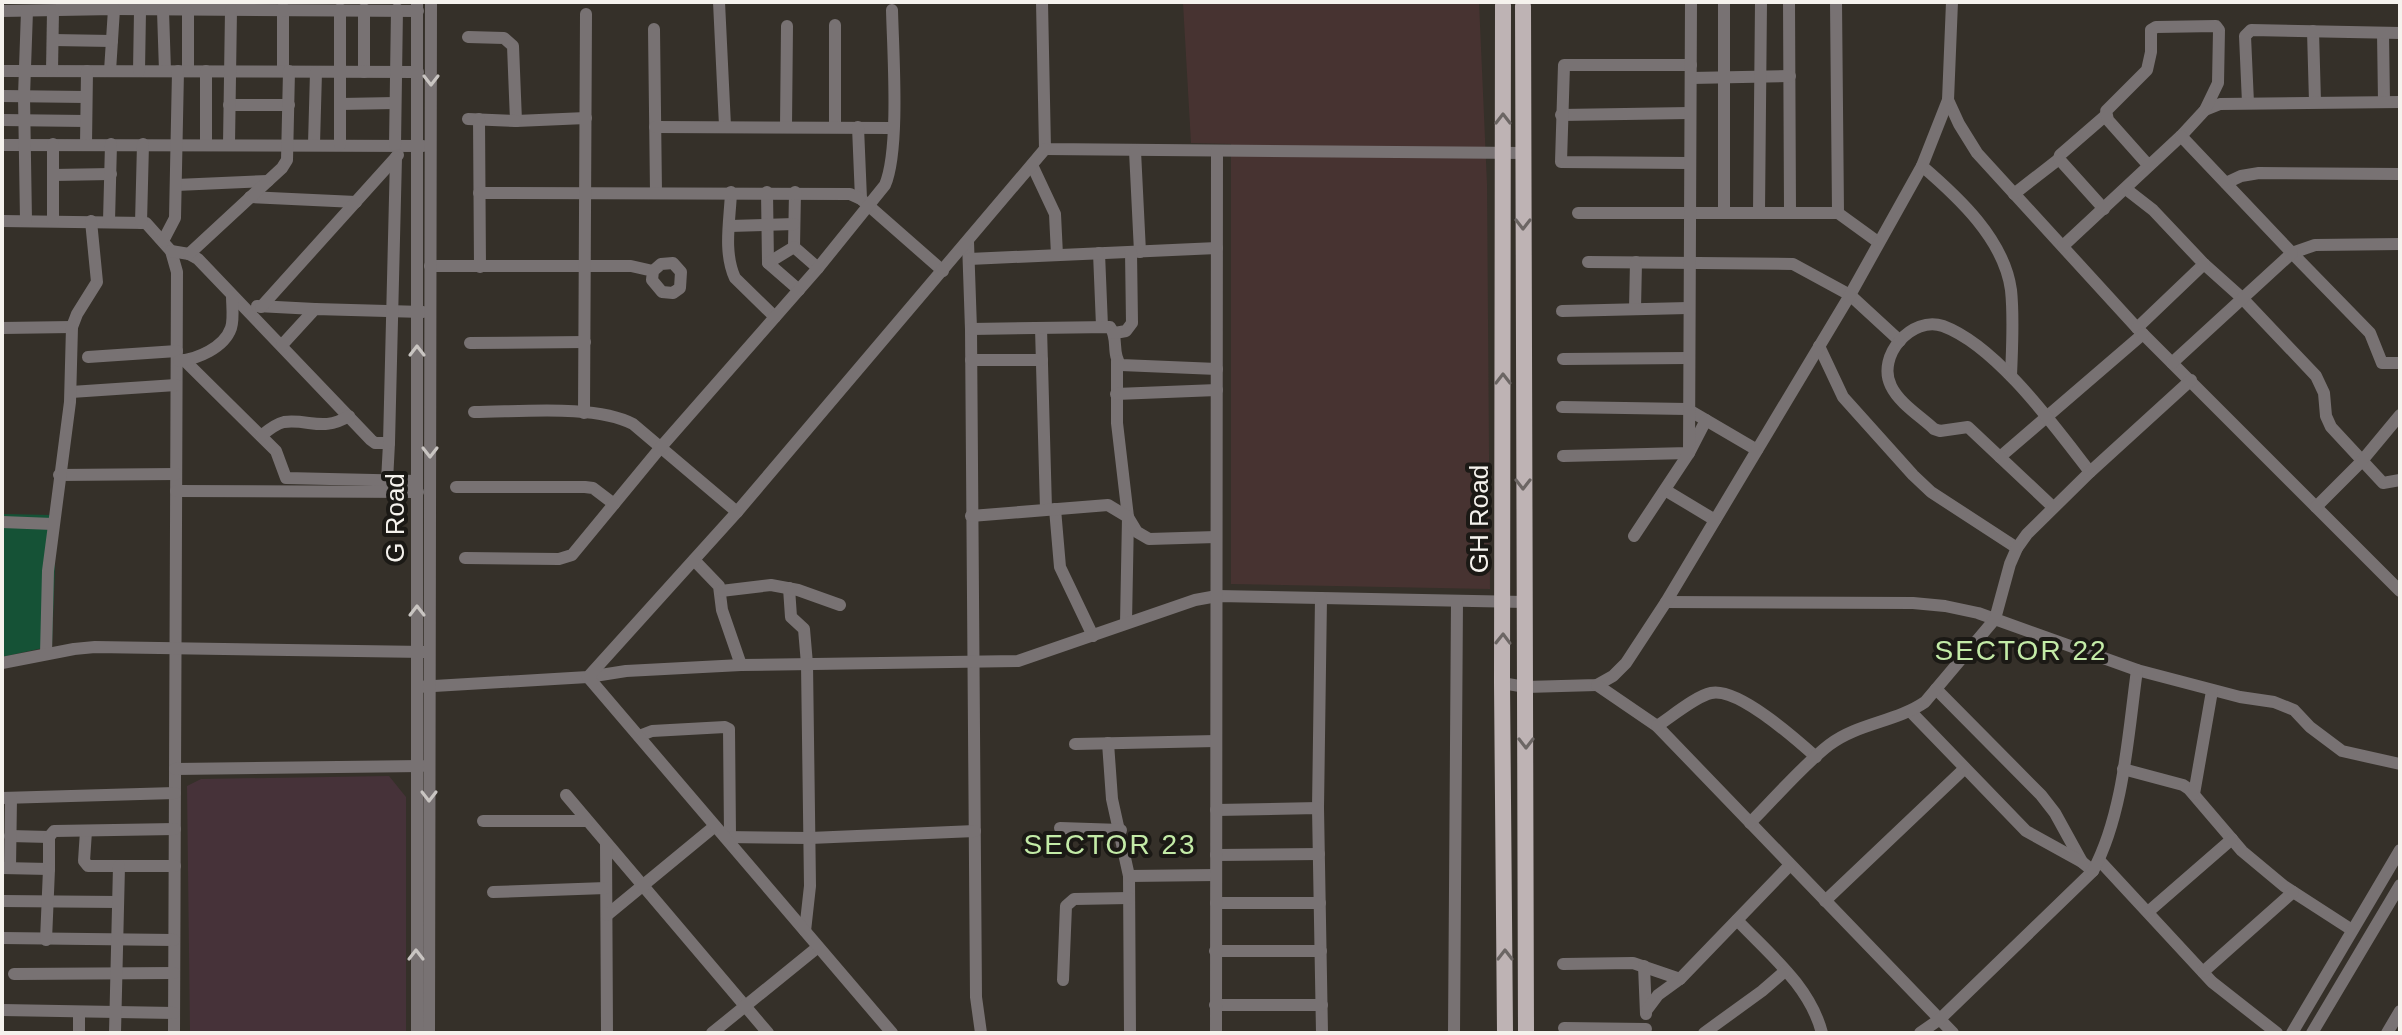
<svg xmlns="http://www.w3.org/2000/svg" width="2402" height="1035" viewBox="0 0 2402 1035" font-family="Arial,sans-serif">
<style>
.commercial{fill:#463239}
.education{fill:#473331}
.green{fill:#155236}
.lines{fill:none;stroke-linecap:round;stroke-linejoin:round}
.minor{stroke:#787273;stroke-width:12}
.major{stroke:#beb3b4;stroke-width:16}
.oneway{stroke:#c9c5c2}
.oneway2{stroke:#6c6664}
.labels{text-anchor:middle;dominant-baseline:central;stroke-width:8;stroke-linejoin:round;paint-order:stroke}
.street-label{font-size:26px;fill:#f5f2ed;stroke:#1b1915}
.neighbourhood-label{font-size:28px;letter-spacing:2px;fill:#c3eba7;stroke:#1b1915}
</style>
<rect width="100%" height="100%" fill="#353029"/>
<path class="commercial" d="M 389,776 L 406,797 L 406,1033 L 190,1033 L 187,786 L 201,779 Z"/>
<path class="education" d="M 1479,2 L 1487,184 L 1490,589 L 1231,584 L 1231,144 L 1191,143 L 1183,3 Z"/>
<path class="green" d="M 2,514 L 52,515 L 55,566 L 52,646 L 2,657 Z"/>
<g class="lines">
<g class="minor">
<path d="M 719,2 L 725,126"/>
<path d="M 1042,2 L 1045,149 L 1524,153"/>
<path d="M 1789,2 L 1790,211"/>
<path d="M 1836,2 L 1838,213"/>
<path d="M 283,8 L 283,71"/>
<path d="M 114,9 L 418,11"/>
<path d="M 364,9 L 364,72"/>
<path d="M 2,11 L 114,9 L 110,71"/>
<path d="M 163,11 L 165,71"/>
<path d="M 188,11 L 188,71"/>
<path d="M 835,25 L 835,127"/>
<path d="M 654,29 L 656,193"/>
<path d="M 2313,31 L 2315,102"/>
<path d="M 2383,33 L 2384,102"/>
<path d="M 468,37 L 504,38 L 513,46 L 516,121 L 586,118"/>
<path d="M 53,40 L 112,41"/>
<path d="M 2,71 L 418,72"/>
<path d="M 52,71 L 53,11"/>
<path d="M 139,71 L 140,11"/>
<path d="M 1691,78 L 1790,76"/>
<path d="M 2,96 L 86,97"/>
<path d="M 1948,100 L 1959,124 L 1977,153 L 2137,328 L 2400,591"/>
<path d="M 2248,103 L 2245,36 L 2251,30 L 2400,33"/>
<path d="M 341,104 L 395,103"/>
<path d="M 229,105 L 289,105"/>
<path d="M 2205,110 L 2220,104 L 2400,102"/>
<path d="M 1561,115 L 1689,113"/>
<path d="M 468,119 L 516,121"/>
<path d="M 479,119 L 480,267"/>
<path d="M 2,120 L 86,121"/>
<path d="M 786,126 L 787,26"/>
<path d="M 655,127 L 892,128"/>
<path d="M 858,127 L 861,199"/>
<path d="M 86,144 L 87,71"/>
<path d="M 206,144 L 206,71"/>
<path d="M 229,144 L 231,10"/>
<path d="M 314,144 L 316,72"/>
<path d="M 2,145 L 423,146"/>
<path d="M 340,145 L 340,9"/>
<path d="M 395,145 L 397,9"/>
<path d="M 1135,151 L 1140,252"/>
<path d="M 1689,163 L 1561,162 L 1564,65 L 1691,65"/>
<path d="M 1032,165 L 1055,214 L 1057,255"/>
<path d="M 1922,166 C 1958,197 2004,239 2011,290 C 2014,318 2012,348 2011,376"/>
<path d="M 53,175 L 111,174"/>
<path d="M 2226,183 L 2241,176 L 2259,173 L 2400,174"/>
<path d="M 176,185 L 268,181"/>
<path d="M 2126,189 L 2153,210 L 2204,264 L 2242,298 L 2316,376 L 2324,393 L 2326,416 L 2331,427 L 2383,483 L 2400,480"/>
<path d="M 731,192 C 730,220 723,252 735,278 L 775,317"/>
<path d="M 767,192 L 768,263 L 799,290"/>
<path d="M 795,192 L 794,247 L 818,268"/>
<path d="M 479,193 L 850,194 L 861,199 L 943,271"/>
<path d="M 2014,194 L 2059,159"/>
<path d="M 250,197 L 356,202"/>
<path d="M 2104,209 L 2059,159 L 2060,155 L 2105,116"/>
<path d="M 1724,212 L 1724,2"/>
<path d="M 1759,212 L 1761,2"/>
<path d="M 1578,213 L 1838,213 L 1878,242"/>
<path d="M 2,221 L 146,223 L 171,251 L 177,272 L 174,1033"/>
<path d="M 26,221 L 24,96 L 27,11"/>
<path d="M 53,221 L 53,144"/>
<path d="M 109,221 L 111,144"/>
<path d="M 141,223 L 143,144"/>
<path d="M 730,226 L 794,224"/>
<path d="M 163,241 L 175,218 L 178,71"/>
<path d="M 968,242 L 971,329 L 976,997 L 981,1033"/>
<path d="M 2400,244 L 2315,245 L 2292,253 L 2370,333 L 2382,363 L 2400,363"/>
<path d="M 2063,246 L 2181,136 L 2205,110 L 2218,83 L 2219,30 L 2216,26 L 2156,27 L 2151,30 L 2151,52 L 2147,70 L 2106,111 L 2108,120 L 2149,166"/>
<path d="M 171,251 L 189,254 L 198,259 L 371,440 L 375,443 L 389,443 L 387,481"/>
<path d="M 1099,253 L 1102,326"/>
<path d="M 189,254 L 282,168 L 287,160 L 289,71"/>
<path d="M 969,259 L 1217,248"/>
<path d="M 1588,262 L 1793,264 L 1850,295 L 1900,341"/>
<path d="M 768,263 L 794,247"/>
<path d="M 430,266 L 631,266 L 653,271 L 652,280 L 662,292 L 673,293 L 680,288 L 681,272 L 673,263 L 661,264 L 653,271"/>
<path d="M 257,306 L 315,309"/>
<path d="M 261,307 L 398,155"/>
<path d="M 1635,309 L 1636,262"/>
<path d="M 1562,311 L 1688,308"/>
<path d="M 2,328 L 72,327"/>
<path d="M 1041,328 L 1046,509"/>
<path d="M 2137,328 L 2204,264"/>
<path d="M 971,329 L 1110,327 C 1119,338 1111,355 1121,365 L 1217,369"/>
<path d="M 1115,333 L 1126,331 L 1132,323 L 1131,252"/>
<path d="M 470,343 L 585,342"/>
<path d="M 282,345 L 315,309 L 423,312"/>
<path d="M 1819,346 L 1843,397 L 1913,475 L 1931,492 L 2017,548"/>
<path d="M 88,357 L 177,351"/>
<path d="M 1563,359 L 1688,358"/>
<path d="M 184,360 L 276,451 L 286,478 L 417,481"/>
<path d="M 971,360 L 1042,360"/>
<path d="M 179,361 C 197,359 224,348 231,328 C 234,319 232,306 232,296"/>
<path d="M 1117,361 L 1117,423 L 1128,517 L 1126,623"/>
<path d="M 2172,363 L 2292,253 L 2181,136"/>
<path d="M 71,392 L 176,385"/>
<path d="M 1116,394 L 1217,390"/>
<path d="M 1562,407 L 1687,409 L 1757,450"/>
<path d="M 474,412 C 518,412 596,404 633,424 L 737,512"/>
<path d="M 584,413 L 586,14"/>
<path d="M 261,436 C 267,431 275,424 284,422 C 310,419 323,432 349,416"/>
<path d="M 389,443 L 396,157"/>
<path d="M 1563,456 L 1689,453 L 1706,420"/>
<path d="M 2000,457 L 2143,334"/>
<path d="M 59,475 L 176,474"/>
<path d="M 456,487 L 585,487 L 593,488 L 614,504"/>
<path d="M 1665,490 L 1715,520"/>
<path d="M 176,491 L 418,492"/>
<path d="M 2053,507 L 1968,427 L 1940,431 L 1934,429 C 1920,416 1899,403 1891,386 C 1876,356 1912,315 1943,326 C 1997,346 2055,427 2090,472"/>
<path d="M 2316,507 L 2361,462 L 2400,415"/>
<path d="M 1055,509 L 1060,567 L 1093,636"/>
<path d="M 971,516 L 1108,505 L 1128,517 L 1137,532 L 1149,539 L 1216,537"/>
<path d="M 2,522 L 53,524"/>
<path d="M 1634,536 L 1689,453 L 1691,2"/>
<path d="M 465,558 L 559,559 L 572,555 L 661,447 L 818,268 L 885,185 C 900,150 893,52 892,10"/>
<path d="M 694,560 L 719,586 L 722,610 L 741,665"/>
<path d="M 789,588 L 791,617 L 804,629 L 807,664 L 810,886 L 805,931"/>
<path d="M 721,591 L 771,585 L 798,590 L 840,605"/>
<path d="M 1666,602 L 1913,603 L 1945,606 L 1978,613 L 2137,670 L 2240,697 L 2274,702 L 2294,710 L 2310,727 L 2342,751 L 2400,764"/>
<path d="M 46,654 L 48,571 L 70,402 L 72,327 L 77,314 L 97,282 L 91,221"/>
<path d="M 2,663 L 74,649 L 95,647 L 425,652"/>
<path d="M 1502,683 L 1526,687 L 1597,685 L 1613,676 L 1626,663 L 1666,602 L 1850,295 L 1922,166 L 1948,100 L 1952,2"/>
<path d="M 1597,685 L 1657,726 L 1953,1033"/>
<path d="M 417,687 L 588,677 L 626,671 L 741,665 L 1018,661 L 1195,600 L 1217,596 L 1524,602"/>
<path d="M 1936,689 L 2041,795 L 2055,813 L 2082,862"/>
<path d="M 1911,712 L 2026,831 L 2082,862 L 2093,871"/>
<path d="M 1657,726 C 1671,717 1696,696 1711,693 C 1738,687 1797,740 1816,757"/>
<path d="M 639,736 L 652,731 L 725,727 L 729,729 L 730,835"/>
<path d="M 1108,743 L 1112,799 L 1129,876 L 1130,1033"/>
<path d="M 1075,744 L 1216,741"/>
<path d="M 175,769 L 422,766"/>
<path d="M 2123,769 L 2183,785 L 2189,789 L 2242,851 L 2284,886 L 2352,930"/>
<path d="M 2194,794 L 2212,691"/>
<path d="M 566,795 L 768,1033"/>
<path d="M 2,798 L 175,793"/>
<path d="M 1318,808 L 1321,598"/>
<path d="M 1216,810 L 1318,808 L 1322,1033"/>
<path d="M 483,821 L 587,821"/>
<path d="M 1750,823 C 1775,798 1802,766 1829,745 C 1858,723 1896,722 1925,702 L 1995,619 L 2010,564 L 2017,548 L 2027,534 L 2090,472 L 2191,380"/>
<path d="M 1060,828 L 1121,830"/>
<path d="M 86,831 L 84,861 L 88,866 L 175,866"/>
<path d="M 10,836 L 49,837"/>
<path d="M 725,837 L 810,838 L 975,831"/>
<path d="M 606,844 L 607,1033"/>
<path d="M 1216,855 L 1319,854"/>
<path d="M 2099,860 L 2212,982 L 2277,1033"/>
<path d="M 2,868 L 49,869 L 49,837 L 54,831 L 175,829"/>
<path d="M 10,868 L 11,798"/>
<path d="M 1129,876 L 1216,875"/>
<path d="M 493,892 L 606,888"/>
<path d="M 2,901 L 118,902"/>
<path d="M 1825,901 L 1964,769"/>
<path d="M 1216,903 L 1320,903"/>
<path d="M 2148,912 L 2232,839"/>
<path d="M 607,915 L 715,826"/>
<path d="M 1737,920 C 1769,954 1810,986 1822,1033"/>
<path d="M 2,938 L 174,940"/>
<path d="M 46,940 L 49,869"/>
<path d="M 1215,951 L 1321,951"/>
<path d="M 1563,964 L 1633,963 L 1680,979"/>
<path d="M 1644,966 L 1646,1014"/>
<path d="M 2203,972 L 2293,892"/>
<path d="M 14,974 L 174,973"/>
<path d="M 1063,980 L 1066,906 L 1074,899 L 1129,898"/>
<path d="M 1215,1005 L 1322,1005"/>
<path d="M 2,1010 L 174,1013"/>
<path d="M 1646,1011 L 1658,995 L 1680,979 L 1790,865"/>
<path d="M 1564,1028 L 1646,1029"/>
<path d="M 79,1033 L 79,1012"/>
<path d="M 115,1033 L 119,866"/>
<path d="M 417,1033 L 417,2"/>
<path d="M 429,1033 L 431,2"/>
<path d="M 712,1033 L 818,947"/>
<path d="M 892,1033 L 588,677 L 737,512 L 1045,149"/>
<path d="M 1216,1033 L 1217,151"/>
<path d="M 1454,1033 L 1457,601"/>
<path d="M 1704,1033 L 1762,991 L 1785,971"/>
<path d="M 1920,1033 L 1940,1019 L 2093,871 C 2124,813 2128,734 2137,670"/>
<path d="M 2292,1033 L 2400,850"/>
<path d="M 2312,1033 L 2400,885"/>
<path d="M 2387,1033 L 2400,1011"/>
</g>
<g class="major">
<path d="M 1503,5 L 1502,683 L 1505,1033"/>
<path d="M 1523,6 L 1526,1033"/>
</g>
</g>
<defs><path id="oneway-chevron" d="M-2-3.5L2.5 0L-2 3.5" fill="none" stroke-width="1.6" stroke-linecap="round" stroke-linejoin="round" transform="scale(2)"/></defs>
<g class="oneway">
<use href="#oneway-chevron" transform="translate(431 80) rotate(90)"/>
<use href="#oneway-chevron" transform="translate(417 351) rotate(-90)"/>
<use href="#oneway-chevron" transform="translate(430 452) rotate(90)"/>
<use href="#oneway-chevron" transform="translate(417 611) rotate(-90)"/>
<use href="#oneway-chevron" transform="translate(429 796) rotate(90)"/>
<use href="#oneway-chevron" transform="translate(416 955) rotate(-90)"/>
</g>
<g class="oneway2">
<use href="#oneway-chevron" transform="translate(1503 119) rotate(-90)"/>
<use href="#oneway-chevron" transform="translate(1523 224) rotate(90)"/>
<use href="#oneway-chevron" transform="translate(1503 379) rotate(-90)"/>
<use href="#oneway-chevron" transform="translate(1523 484) rotate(90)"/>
<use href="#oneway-chevron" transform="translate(1503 639) rotate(-89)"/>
<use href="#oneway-chevron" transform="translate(1526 743) rotate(90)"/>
<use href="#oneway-chevron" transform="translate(1505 955) rotate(-90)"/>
</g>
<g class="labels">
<g class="street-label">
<text transform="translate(395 518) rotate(-90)">G Road</text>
<text transform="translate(1479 519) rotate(-90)">GH Road</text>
</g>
<g class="neighbourhood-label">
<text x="2021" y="650">SECTOR 22</text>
<text x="1110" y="844">SECTOR 23</text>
</g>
</g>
<rect width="2402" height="1035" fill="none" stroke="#f5f2ed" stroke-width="8"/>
</svg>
